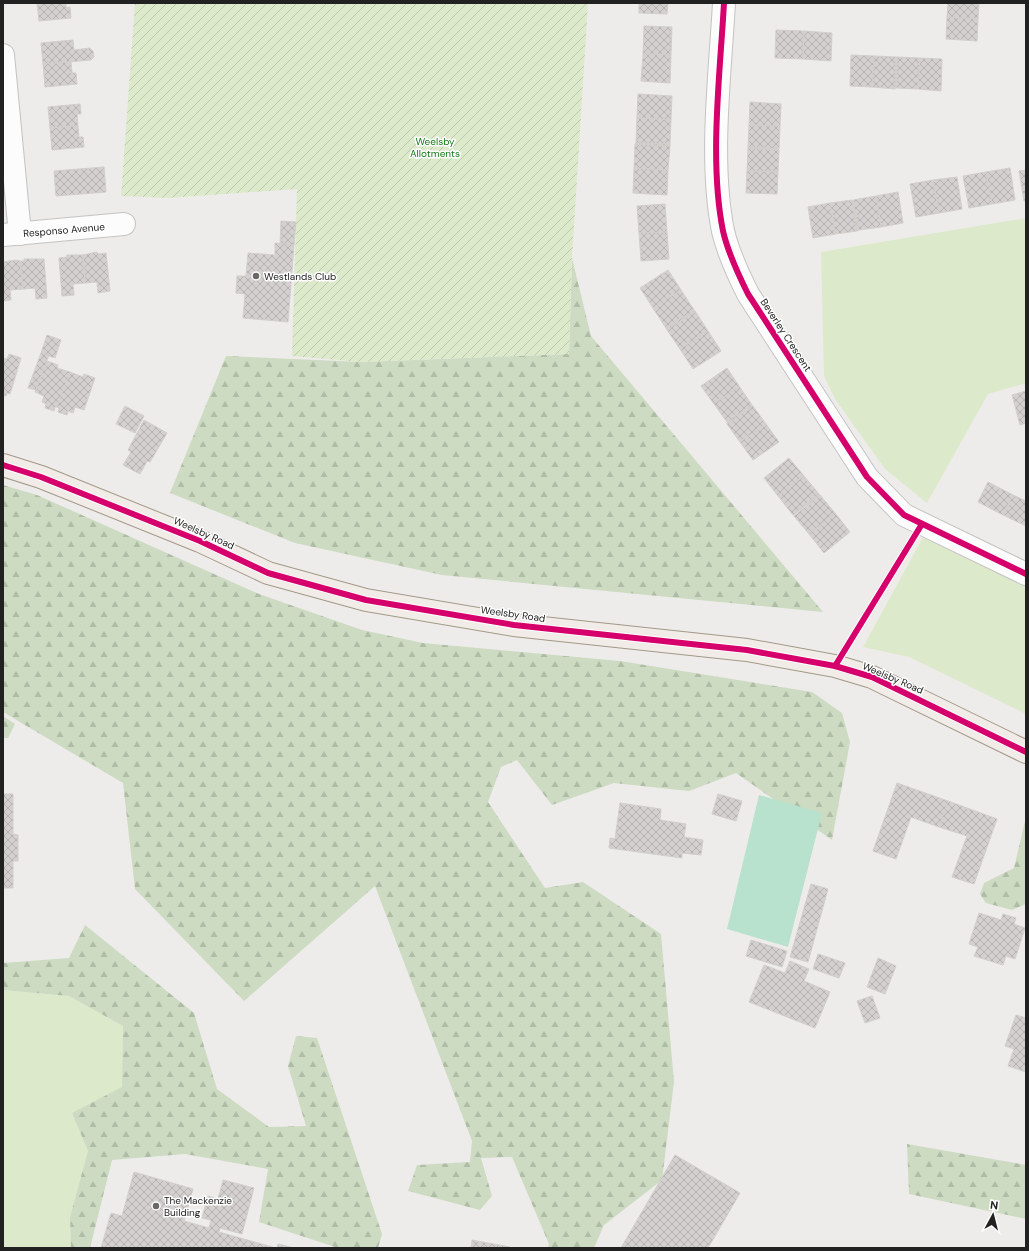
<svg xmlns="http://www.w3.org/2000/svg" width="1029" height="1251" viewBox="0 0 1029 1251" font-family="'DM Sans',sans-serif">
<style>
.grass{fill:#dde9cb}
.forest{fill:url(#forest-firs)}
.garden{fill:url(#garden-furrows)}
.pitch{fill:#b9e2ce}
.building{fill:url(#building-cross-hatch);stroke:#d1cecb}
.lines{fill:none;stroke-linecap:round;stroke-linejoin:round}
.minor-casing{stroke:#c4c3c2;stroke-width:24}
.primary-casing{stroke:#a39888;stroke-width:24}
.minor{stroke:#fcfcfc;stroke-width:22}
.primary{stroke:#f1ece7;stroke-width:22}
.cycleway-casing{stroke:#fff;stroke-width:8}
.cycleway{stroke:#d6006c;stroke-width:6}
.poi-dot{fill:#696867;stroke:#fff;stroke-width:1.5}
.labels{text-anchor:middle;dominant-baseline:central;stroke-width:3;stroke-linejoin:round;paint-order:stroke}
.park-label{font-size:10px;fill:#147917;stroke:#fff}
.street-label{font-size:10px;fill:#212121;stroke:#fff}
.poi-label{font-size:10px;fill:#212121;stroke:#fff;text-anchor:start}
</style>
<defs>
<pattern id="forest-firs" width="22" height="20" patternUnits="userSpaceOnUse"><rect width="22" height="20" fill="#ccdbc1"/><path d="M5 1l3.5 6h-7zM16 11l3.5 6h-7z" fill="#afbca6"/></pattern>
<pattern id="garden-furrows" width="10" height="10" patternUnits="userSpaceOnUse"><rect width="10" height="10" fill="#dde9cb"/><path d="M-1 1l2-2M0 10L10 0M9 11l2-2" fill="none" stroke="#bdc8ae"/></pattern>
<pattern id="building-cross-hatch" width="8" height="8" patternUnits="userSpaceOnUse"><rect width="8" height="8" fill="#d3d0cf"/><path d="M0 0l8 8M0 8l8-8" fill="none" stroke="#b5b2b1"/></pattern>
</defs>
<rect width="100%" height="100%" fill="#eeecea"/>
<g class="grass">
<path d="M 1026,218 L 1026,383 L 988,394 L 927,503 L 885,469 L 835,399 L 824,376 L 821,252 Z"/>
<path d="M 926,532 L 1026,581 L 1026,714 L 909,657 L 863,647 Z"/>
<path d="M 3,990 L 69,996 L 123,1026 L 122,1088 L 72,1113 L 88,1151 L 70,1217 L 71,1248 L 3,1248 Z"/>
</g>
<g class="forest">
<path d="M 572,258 L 591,336 L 823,612 L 442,575 L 295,543 L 170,493 L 226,356 L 361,362 L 569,354 Z"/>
<path d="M 3,485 L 37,495 L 259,594 L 362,630 L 423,643 L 620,661 L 812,692 L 842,713 L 850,742 L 832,840 L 736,773 L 689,791 L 614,783 L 552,805 L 517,760 L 501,767 L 488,802 L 545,888 L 583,882 L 661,934 L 674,1082 L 662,1180 L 604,1225 L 594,1248 L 548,1248 L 549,1244 L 512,1157 L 481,1158 L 492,1196 L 480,1210 L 408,1191 L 417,1165 L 470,1162 L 472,1141 L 375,886 L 244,1001 L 135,889 L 123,783 L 3,712 Z"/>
<path d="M 3,716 L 15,724 L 8,738 L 3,738 Z"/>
<path d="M 1026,817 L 1026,904 L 1012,910 L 986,903 L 980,894 L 984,883 L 1014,868 Z"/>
<path d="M 85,925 L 194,1013 L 217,1089 L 269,1127 L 306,1126 L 288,1066 L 296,1036 L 317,1038 L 382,1234 L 378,1248 L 338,1248 L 259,1222 L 268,1169 L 185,1154 L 112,1160 L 90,1248 L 71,1248 L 70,1217 L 88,1151 L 72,1113 L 122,1087 L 123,1026 L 69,996 L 3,990 L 3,963 L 69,958 Z"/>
<path d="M 907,1144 L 1026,1165 L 1026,1219 L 909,1194 Z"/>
</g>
<path class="garden" d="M 135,3 L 588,3 L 572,258 L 569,354 L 361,362 L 292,356 L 297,189 L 168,198 L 121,196 Z"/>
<path class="pitch" d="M 759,795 L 822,813 L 788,947 L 727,929 Z"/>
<g class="building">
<path d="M 37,3 L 66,3 L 66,8 L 70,7 L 71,18 L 39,21 Z"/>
<path d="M 639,3 L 668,3 L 667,14 L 639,13 Z"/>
<path d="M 948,3 L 979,3 L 978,19 L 947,17 Z"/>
<path d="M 947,17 L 978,19 L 977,41 L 946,39 Z"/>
<path d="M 644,26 L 672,27 L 671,55 L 643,54 Z"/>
<path d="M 776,30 L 804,31 L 803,59 L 775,58 Z"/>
<path d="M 804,31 L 832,33 L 831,61 L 803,59 Z"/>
<path d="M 73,40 L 74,50 L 90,48 L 93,51 L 94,57 L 91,60 L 43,64 L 41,43 Z"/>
<path d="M 643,54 L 671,55 L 670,83 L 641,81 Z"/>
<path d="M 851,55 L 874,56 L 872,87 L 850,86 Z"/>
<path d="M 874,56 L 896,57 L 895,89 L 872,87 Z"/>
<path d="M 896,57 L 897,57 L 895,89 Z"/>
<path d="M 897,57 L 920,58 L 918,89 L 896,88 Z"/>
<path d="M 920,58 L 942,59 L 941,91 L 918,89 Z"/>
<path d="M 71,62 L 72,73 L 76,73 L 77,84 L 45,87 L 43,64 Z"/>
<path d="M 638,94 L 672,96 L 671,120 L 637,118 Z"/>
<path d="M 750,102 L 781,104 L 780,126 L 749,125 Z"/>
<path d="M 80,104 L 81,114 L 77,114 L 78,126 L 50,128 L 48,107 Z"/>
<path d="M 637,118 L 671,120 L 670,144 L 636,143 Z"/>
<path d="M 749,125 L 780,126 L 779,149 L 748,147 Z"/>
<path d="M 78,126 L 79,137 L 83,137 L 84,147 L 52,150 L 50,128 Z"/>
<path d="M 636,143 L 670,144 L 670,146 L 635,144 Z"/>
<path d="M 635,144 L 670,146 L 668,170 L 634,168 Z"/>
<path d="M 748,147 L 779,149 L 748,148 Z"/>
<path d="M 748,148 L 779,150 L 778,172 L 747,171 Z"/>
<path d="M 104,167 L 106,192 L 56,196 L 54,171 Z"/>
<path d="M 634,168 L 668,170 L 667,195 L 633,193 Z"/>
<path d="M 1010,168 L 1015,200 L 992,204 L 986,172 Z"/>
<path d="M 1026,170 L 1026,201 L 1024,201 L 1019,171 Z"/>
<path d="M 747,171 L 778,172 L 777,194 L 746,193 Z"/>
<path d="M 986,172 L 992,204 L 969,208 L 963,176 Z"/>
<path d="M 957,177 L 962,209 L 939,213 L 933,180 Z"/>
<path d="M 933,180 L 939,213 L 916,217 L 910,184 Z"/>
<path d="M 898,192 L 903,223 L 881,227 L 876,196 Z"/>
<path d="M 876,196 L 881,227 L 859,230 L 853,200 Z"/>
<path d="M 852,200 L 859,230 L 857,231 Z"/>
<path d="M 852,200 L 857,231 L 835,234 L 830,203 Z"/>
<path d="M 830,203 L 835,234 L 813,238 L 808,207 Z"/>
<path d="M 665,204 L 667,232 L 639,233 L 637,206 Z"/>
<path d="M 281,221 L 296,222 L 294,245 L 280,244 Z"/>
<path d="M 667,232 L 669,259 L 641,261 L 639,233 Z"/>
<path d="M 275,243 L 294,245 L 288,322 L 243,318 L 245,294 L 236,293 L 237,276 L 246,276 L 248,253 L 275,255 Z"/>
<path d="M 97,252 L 98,254 L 106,253 L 110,291 L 98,293 L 97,282 L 85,283 L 83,255 Z"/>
<path d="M 67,255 L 83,255 L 85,283 L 73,284 L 74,295 L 62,296 L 59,258 L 67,257 Z"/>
<path d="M 24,259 L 44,259 L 47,298 L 36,299 L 35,288 L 23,289 L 20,261 L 24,261 Z"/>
<path d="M 16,260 L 20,261 L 23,289 L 10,290 L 11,300 L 3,301 L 3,262 Z"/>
<path d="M 668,270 L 681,290 L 653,308 L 640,288 Z"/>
<path d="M 681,290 L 694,310 L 666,328 L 653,308 Z"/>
<path d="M 694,310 L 695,311 L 667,330 L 666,328 Z"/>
<path d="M 695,311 L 708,331 L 680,349 L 667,330 Z"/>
<path d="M 708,331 L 721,351 L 693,369 L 680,349 Z"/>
<path d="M 47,335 L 61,340 L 55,358 L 41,353 Z"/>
<path d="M 41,353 L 49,355 L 36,390 L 28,388 Z"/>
<path d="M 9,354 L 21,358 L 10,394 L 7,393 L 6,396 L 3,395 L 3,358 L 7,359 Z"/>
<path d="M 47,361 L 58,365 L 57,368 L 70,372 L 57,407 L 55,407 L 54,411 L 45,408 L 46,404 L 42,402 L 44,396 L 35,392 Z"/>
<path d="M 727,368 L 739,386 L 714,404 L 701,386 Z"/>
<path d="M 70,372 L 83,377 L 84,374 L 95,378 L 84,410 L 75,407 L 73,413 L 68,411 L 67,415 L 58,412 L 59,408 L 57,407 Z"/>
<path d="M 739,386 L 752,405 L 727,422 L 714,404 Z"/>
<path d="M 1026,391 L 1026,423 L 1020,425 L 1012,395 Z"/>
<path d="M 752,405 L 753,406 L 727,424 L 727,422 Z"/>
<path d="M 125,406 L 144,416 L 135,433 L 116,424 Z"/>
<path d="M 753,406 L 766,424 L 740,442 L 727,424 Z"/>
<path d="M 144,420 L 167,433 L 150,462 L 147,461 L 140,474 L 123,465 L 131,452 L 128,450 Z"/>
<path d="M 766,424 L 779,442 L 753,460 L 740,442 Z"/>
<path d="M 789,458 L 804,476 L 778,496 L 764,478 Z"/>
<path d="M 804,476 L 819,494 L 793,515 L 778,496 Z"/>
<path d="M 988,482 L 1013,495 L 1003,515 L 978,502 Z"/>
<path d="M 819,494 L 820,495 L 793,515 Z"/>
<path d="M 820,495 L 835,513 L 809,534 L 794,516 Z"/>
<path d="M 1013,495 L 1026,501 L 1026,526 L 1003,515 Z"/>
<path d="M 835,513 L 850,532 L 824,553 L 809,534 Z"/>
<path d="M 897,783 L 948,801 L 939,827 L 911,817 L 896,859 L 873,851 Z"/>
<path d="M 3,794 L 13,794 L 13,834 L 18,835 L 18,861 L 13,861 L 13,888 L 3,888 Z"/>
<path d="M 718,794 L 742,801 L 736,821 L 712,814 Z"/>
<path d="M 948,801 L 997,819 L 974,884 L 952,877 L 967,836 L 939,827 Z"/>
<path d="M 620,803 L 661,809 L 660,820 L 686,824 L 684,837 L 703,840 L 701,855 L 682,853 L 682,858 L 609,848 L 610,838 L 615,839 Z"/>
<path d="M 811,884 L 828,889 L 808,962 L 790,957 Z"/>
<path d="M 979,913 L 1001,920 L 1003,914 L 1016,918 L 1014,924 L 1025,928 L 1015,959 L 1006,956 L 1003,965 L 974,956 L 978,947 L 969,944 Z"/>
<path d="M 751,940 L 787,951 L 782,967 L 746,956 Z"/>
<path d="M 818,954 L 845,963 L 839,978 L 813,969 Z"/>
<path d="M 878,958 L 896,966 L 885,994 L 867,987 Z"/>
<path d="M 790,961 L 809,969 L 804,981 L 830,992 L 815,1028 L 749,1002 L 764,965 L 785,973 Z"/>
<path d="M 872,996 L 880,1018 L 865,1023 L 857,1001 Z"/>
<path d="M 1016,1015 L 1026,1018 L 1026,1072 L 1008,1066 L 1014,1049 L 1005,1046 Z"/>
<path d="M 675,1155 L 740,1193 L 708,1248 L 621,1248 Z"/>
<path d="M 134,1172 L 193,1189 L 184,1221 L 209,1228 L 211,1220 L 202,1218 L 208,1196 L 218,1199 L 223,1180 L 254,1188 L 242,1234 L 220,1228 L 219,1232 L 276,1248 L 101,1248 L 111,1213 L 122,1216 Z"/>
<path d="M 472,1240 L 510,1247 L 510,1248 L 471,1248 Z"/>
<path d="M 278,1244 L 294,1248 L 277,1248 Z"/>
</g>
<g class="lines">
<g class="minor-casing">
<g id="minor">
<path d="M 724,3 C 720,75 709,161 723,231 C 728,253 738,274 748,294 L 867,477 L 904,515 L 1026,574"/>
<path d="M 3,55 L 20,234"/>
<path d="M 3,235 L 124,224"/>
</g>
</g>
<g class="primary-casing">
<path id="primary" d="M 3,465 L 41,477 L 200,541 L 268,573 L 366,600 L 514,625 L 747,650 L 835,666 L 872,677 L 1026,752"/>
</g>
<use href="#minor" class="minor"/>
<use href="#primary" class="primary"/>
<g class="cycleway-casing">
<g id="cycleway">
<path d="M 724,3 C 720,75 709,161 723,231 C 728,253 738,274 748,294 L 867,477 L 904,515 L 1026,574"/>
<path d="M 3,465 L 41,477 L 200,541 L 268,573 L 366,600 L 514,625 L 747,650 L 835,666 L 872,677 L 1026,752"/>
<path d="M 835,666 L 922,524"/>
</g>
</g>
<use href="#cycleway" class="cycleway"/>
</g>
<g class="poi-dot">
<circle cx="256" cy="276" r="4"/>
<circle cx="156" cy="1206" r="4"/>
</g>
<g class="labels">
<g class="park-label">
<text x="435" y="141">Weelsby<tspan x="435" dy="12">Allotments</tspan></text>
</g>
<g class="street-label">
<text transform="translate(64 230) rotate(-5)">Responso Avenue</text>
<text transform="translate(786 335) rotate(57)">Beverley Crescent</text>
<text transform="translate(204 533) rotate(24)">Weelsby Road</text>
<text transform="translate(513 614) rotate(8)">Weelsby Road</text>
<text transform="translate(893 678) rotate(23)">Weelsby Road</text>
</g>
<g class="poi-label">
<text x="264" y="276">Westlands Club</text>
<text x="164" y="1200">The Mackenzie<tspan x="164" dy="12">Building</tspan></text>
</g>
</g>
<rect width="1029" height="1251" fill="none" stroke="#212121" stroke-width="8"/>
<g transform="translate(993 1215) rotate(7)" stroke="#ffffff" stroke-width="3" paint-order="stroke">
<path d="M0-3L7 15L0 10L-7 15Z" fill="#212121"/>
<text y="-6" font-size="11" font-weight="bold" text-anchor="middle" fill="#212121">N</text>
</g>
</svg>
